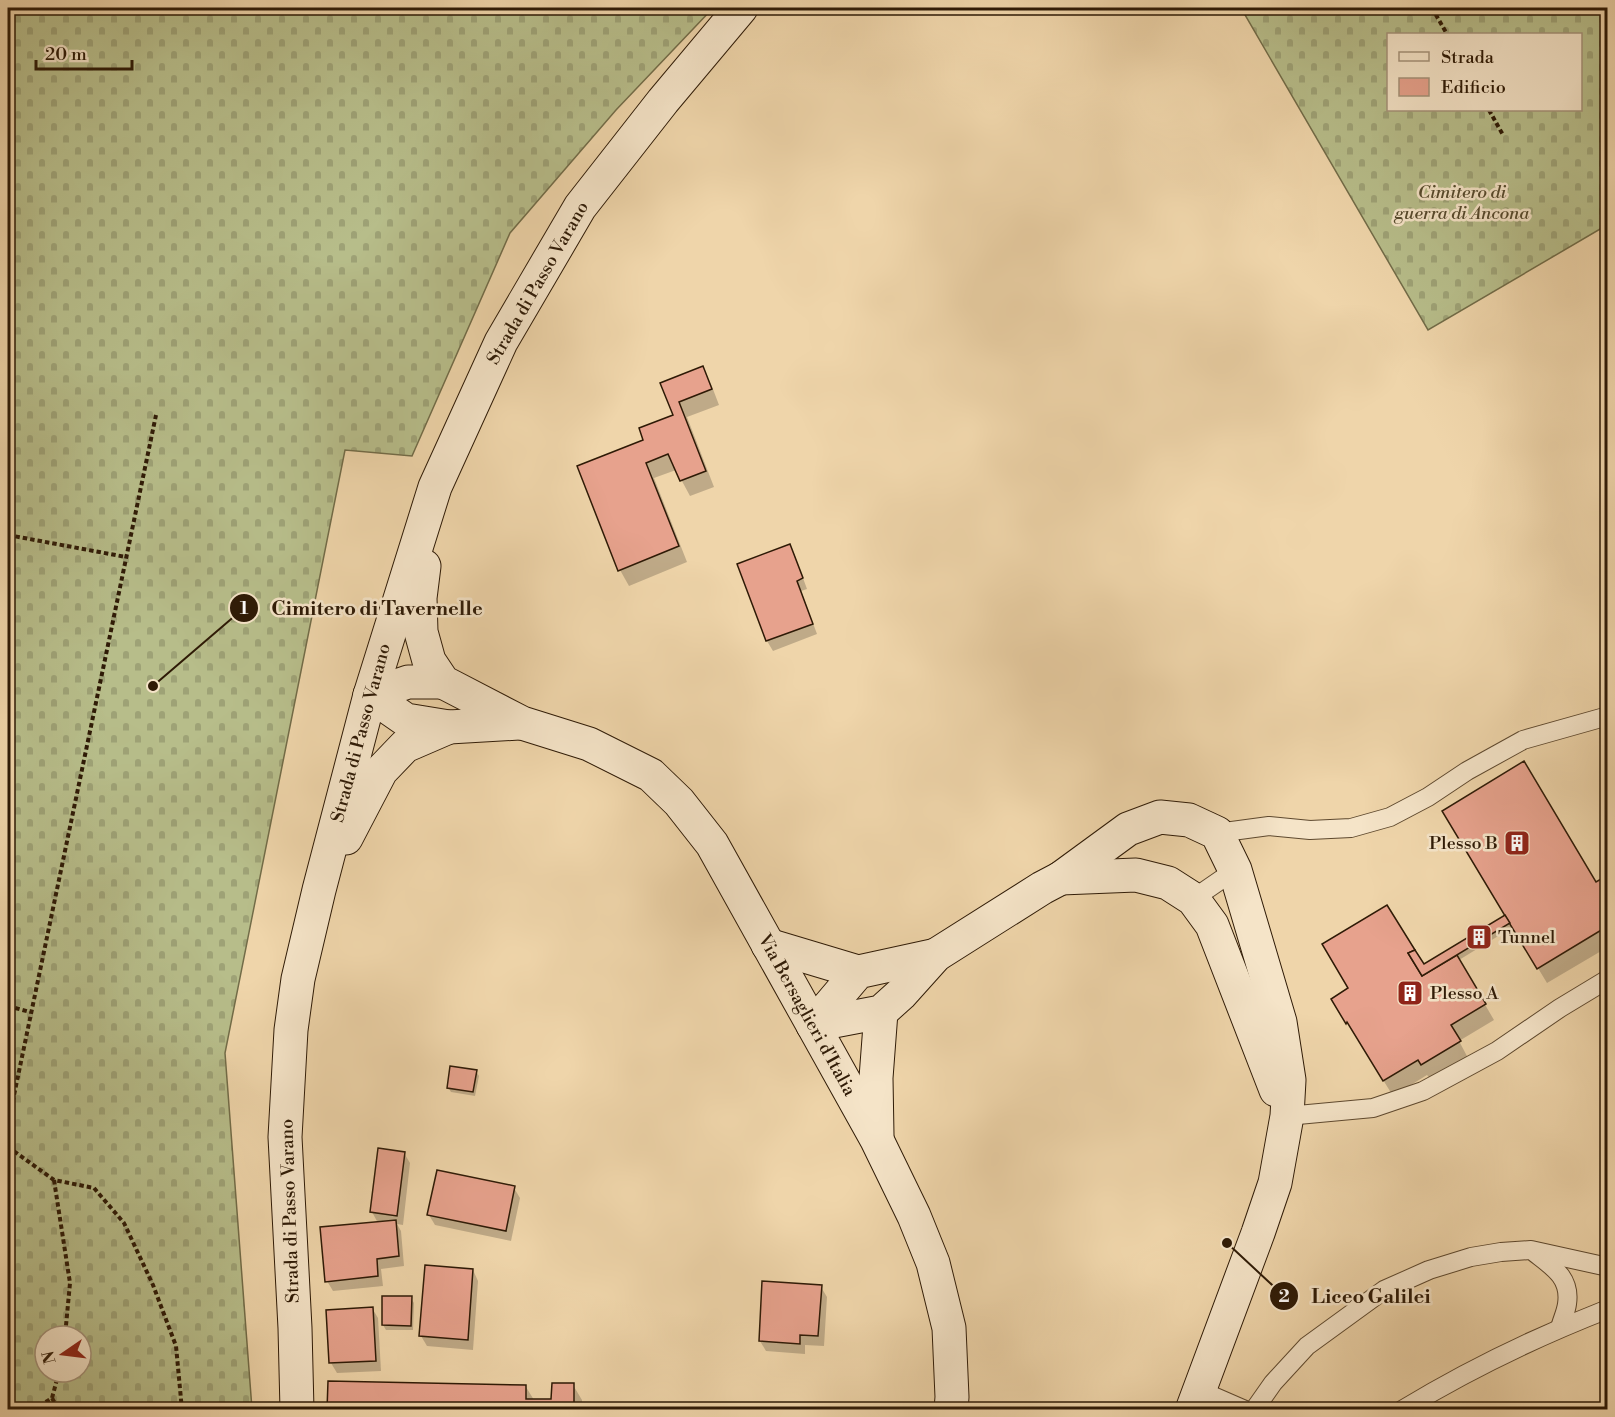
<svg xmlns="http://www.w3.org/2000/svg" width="1615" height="1417" viewBox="0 0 1615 1417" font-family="'Libre Bodoni',serif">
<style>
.cemetery{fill:url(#cemetery-stones);stroke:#726c48;stroke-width:1.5;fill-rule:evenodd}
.shadow{fill:#0003}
.building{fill:#e7a28d;stroke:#2e1a06;stroke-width:1.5}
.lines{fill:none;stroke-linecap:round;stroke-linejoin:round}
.lane-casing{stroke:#5e492f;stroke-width:20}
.secondary-casing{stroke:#2e1a06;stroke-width:35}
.path{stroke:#2e1a06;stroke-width:4;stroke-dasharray:4.5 3;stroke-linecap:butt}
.lane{stroke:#f5e4c8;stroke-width:18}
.secondary{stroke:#f5e4c8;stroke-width:33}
.labels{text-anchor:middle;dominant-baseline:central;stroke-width:5;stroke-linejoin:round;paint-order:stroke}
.park-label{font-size:18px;font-style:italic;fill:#574b2e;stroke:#f5e4c8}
.street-label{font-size:18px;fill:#2e1a06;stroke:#f5e4c8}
.poi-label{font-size:18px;fill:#2e1a06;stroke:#f5e4c8;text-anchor:start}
.leader{fill:none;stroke:#2e1a06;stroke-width:2}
.callout-dot{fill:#2e1a06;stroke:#f5e4c8;stroke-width:2}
.mark-label{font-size:18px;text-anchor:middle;font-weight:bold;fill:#fff}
.callout-label{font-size:20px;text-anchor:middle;font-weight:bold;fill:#2e1a06;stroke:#f5e4c8;stroke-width:5;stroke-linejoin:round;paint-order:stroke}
</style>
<defs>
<pattern id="cemetery-stones" width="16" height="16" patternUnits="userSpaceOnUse" patternTransform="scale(1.5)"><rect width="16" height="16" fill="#b7bd8a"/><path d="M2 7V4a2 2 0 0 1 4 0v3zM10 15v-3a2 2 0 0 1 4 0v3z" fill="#9ea276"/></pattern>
</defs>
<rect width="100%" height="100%" fill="#efd5aa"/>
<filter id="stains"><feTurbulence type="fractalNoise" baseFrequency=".00333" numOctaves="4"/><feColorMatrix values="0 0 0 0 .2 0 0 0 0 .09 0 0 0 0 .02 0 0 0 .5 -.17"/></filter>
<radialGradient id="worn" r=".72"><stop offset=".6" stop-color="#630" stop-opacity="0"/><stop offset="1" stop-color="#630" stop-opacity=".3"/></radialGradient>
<g class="cemetery">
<path d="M 8,8 L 713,8 L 616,110 L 510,233 L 412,456 L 345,450 L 225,1053 L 252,1409 L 8,1409 ZM 45,1336 L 81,1336 L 81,1372 L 45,1372 Z"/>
<path d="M 1241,8 L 1607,8 L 1607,225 L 1428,330 ZM 1388,34 L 1580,34 L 1580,110 L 1388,110 Z"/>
</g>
<g class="shadow">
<path d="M 702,368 L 711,384 L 719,405 L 687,417 L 714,487 L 690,496 L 676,470 L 654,478 L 687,562 L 629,586 L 620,570 L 645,440 L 675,415 L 662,384 Z"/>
<path d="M 789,546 L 795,556 L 807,589 L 801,591 L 817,634 L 773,651 L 767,641 L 739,565 Z"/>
<path d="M 1608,877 L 1608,947 L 1547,983 L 1513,927 L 1459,960 L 1494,1020 L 1459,1041 L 1468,1058 L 1431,1080 L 1427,1075 L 1393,1096 L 1333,999 L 1423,966 L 1506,916 L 1596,884 Z"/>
<path d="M 476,1071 L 479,1076 L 475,1096 L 451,1092 L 448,1087 Z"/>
<path d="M 404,1153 L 410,1163 L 403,1225 L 397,1224 L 401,1231 L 404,1266 L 381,1269 L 383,1286 L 333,1291 L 327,1281 L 378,1223 L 372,1212 Z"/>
<path d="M 514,1188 L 520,1198 L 511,1241 L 435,1225 L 429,1215 Z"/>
<path d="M 473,1270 L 478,1281 L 473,1350 L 427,1346 L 421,1336 Z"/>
<path d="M 821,1287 L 827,1297 L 824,1346 L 805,1345 L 805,1354 L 766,1351 L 760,1341 Z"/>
<path d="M 383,1298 L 411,1298 L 414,1303 L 413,1330 L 386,1330 L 383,1325 Z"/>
<path d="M 372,1308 L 378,1318 L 381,1371 L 337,1373 L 331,1363 Z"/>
<path d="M 573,1385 L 582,1400 L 582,1410 L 329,1410 L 526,1387 L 534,1400 L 553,1401 Z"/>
</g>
<g class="building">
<path d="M 703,366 L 712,389 L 679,402 L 706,471 L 680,481 L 668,454 L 646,463 L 679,546 L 618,571 L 577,466 L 643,440 L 639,428 L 673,415 L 660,383 Z"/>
<path d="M 790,544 L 803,578 L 797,581 L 813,624 L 766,641 L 737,564 Z"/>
<path d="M 1524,761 L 1596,882 L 1608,875 L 1608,926 L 1537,969 L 1442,811 Z"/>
<path d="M 1387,905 L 1415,950 L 1408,953 L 1422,976 L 1457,955 L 1486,1004 L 1451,1025 L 1461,1041 L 1421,1065 L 1418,1060 L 1383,1081 L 1347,1022 L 1346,1024 L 1331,999 L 1348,988 L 1322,944 Z"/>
<path d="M 1505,915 L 1510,923 L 1422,976 L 1408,953 L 1415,950 L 1424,964 Z"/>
<path d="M 450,1066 L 477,1070 L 473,1092 L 447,1088 Z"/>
<path d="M 378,1148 L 405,1152 L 397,1216 L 370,1212 Z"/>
<path d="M 437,1170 L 515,1186 L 506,1231 L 427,1215 Z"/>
<path d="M 396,1220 L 399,1256 L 377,1259 L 378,1276 L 325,1282 L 320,1227 Z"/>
<path d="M 425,1265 L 473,1269 L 468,1340 L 419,1336 Z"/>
<path d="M 762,1281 L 822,1285 L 818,1336 L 800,1335 L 800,1344 L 759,1341 Z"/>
<path d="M 382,1296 L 412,1296 L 411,1326 L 382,1325 Z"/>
<path d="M 373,1307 L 376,1361 L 329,1363 L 326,1310 Z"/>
<path d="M 328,1381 L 526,1385 L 526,1399 L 551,1399 L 552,1383 L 574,1383 L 574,1410 L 327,1410 Z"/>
</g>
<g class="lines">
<g class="lane-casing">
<g id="lane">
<path d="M 1217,833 L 1269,826 L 1310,830 L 1351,828 L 1390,817 L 1428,797 L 1467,771 L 1523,740 L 1608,716"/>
<path d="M 1193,899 L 1235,870"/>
<path d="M 1287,1116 L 1373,1108 L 1423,1091 L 1497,1051 L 1560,1008 L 1608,979"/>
<path d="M 1535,1253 C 1553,1267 1571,1278 1567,1304 C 1566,1312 1562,1320 1560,1328"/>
<path d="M 1199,1390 L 1245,1410"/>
<path d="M 1254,1410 L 1273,1383 L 1307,1346 L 1384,1290 L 1429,1270 L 1471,1257 L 1501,1252 L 1531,1250 L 1608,1267"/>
<path d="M 1402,1410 C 1468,1370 1536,1337 1608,1309"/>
<path d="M 1606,1410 L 1608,1409"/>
</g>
</g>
<g class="secondary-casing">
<g id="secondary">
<path d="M 424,566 L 420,598 L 421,632 L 429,661 L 443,682 L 522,723 L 589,744 L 651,775 L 679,802 L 712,844 L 877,1140 L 914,1216 L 933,1263 L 949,1328 L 952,1397 L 951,1410"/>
<path d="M 370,695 L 406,720 L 449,727 L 519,723"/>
<path d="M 370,695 L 408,682 L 443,682"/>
<path d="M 346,838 L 381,771 L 405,746 L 449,727"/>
<path d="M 1061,878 L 1136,875 L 1168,883 L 1193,899 L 1212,925 L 1276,1090"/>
<path d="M 768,945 L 858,972"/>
<path d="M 813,1025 L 881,1012 L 901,994 L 936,955 L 1042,888 L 1061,878 L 1128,829 L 1160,817 L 1189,820 L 1217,833 L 1235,870 L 1280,1022 L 1289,1080 L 1287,1116 L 1275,1183 L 1258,1233 L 1192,1410"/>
<path d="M 813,1025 L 858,972 L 936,955"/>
<path d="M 877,1135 L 876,1078 L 881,1012"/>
<path d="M 297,1410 L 295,1328 L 285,1137 L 291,1030 L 298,979 L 319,890 L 370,695 L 435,487 L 501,342 L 580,207 L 663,101 L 741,8"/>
</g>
</g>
<g class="path">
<path d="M 1432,8 L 1447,34"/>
<path d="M 1489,110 L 1503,135"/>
<path d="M 8,535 L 126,557"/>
<path d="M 8,1006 L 30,1012"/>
<path d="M 8,1124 L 156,415"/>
<path d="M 8,1147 L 54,1180 L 94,1188 L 124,1223 L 153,1285 L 176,1346 L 182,1410"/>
<path d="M 54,1180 L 70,1283 L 65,1336"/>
<path d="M 52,1398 L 59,1410"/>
<path d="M 33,1410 L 52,1398 L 59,1372"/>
</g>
<use href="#lane" class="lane"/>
<use href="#secondary" class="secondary"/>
</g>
<defs>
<g id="building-square" transform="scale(1.35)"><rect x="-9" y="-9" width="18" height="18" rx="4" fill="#8f2418" stroke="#f5e4c8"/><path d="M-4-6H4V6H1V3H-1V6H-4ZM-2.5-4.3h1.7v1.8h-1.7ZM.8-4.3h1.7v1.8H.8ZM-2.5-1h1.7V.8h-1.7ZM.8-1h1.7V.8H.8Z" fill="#fff"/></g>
</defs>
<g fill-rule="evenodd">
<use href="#building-square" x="1517" y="843"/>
<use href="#building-square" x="1479" y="937"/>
<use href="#building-square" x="1410" y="993"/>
</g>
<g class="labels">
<g class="park-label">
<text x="1462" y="192">Cimitero di<tspan x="1462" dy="21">guerra di Ancona</tspan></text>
</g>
<g class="street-label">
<text transform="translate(538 283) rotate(-60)">Strada di Passo Varano</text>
<text transform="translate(361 733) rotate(-75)">Strada di Passo Varano</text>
<text transform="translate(807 1015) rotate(61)">Via Bersaglieri d'Italia</text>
<text transform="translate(290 1211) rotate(-92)">Strada di Passo Varano</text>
</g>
<g class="poi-label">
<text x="1498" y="843" text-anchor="end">Plesso B</text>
<text x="1498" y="937">Tunnel</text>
<text x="1430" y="993">Plesso A</text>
</g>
</g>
<path class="leader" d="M153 686L244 608M1227 1243L1284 1296"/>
<g class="callout-dot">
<circle cx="153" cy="686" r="6"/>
<circle cx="1227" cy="1243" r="6"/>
<circle cx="244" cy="608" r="15"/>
<circle cx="1284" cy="1296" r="15"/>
</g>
<g class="mark-label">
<text x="244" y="614">1</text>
<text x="1284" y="1302">2</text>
</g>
<g class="callout-label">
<text x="377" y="615">Cimitero di Tavernelle</text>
<text x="1371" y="1303">Liceo Galilei</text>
</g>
<rect width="1615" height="1417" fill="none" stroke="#efd5aa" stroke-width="30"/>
<rect x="9" y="9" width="1597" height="1399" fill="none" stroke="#2e1a06" stroke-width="3"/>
<rect x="15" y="15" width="1585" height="1387" fill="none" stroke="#2e1a06" stroke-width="1.5"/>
<rect x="1387" y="33" width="195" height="78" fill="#f5e4c8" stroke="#a5937a" stroke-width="1.5"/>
<rect x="1399" y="52" width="30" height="9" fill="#f5e4c8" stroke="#a5937a" stroke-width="1.5"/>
<text x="1441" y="63" font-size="18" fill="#2e1a06">Strada</text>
<rect x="1399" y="78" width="30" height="18" fill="#e7a28d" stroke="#a5937a" stroke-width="1.5"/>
<text x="1441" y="93" font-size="18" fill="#2e1a06">Edificio</text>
<g transform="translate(63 1354) rotate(256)"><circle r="28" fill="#f5e4c8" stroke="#a5937a" stroke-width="1.5"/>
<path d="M0-4.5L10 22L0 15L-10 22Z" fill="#8f2418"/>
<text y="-9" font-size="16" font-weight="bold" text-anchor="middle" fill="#2e1a06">N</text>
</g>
<path d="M36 60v9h96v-9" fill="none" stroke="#2e1a06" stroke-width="3"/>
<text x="45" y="60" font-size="18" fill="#2e1a06" stroke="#f5e4c8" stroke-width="4.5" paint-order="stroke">20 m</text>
<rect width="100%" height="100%" filter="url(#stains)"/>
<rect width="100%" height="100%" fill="url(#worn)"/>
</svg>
